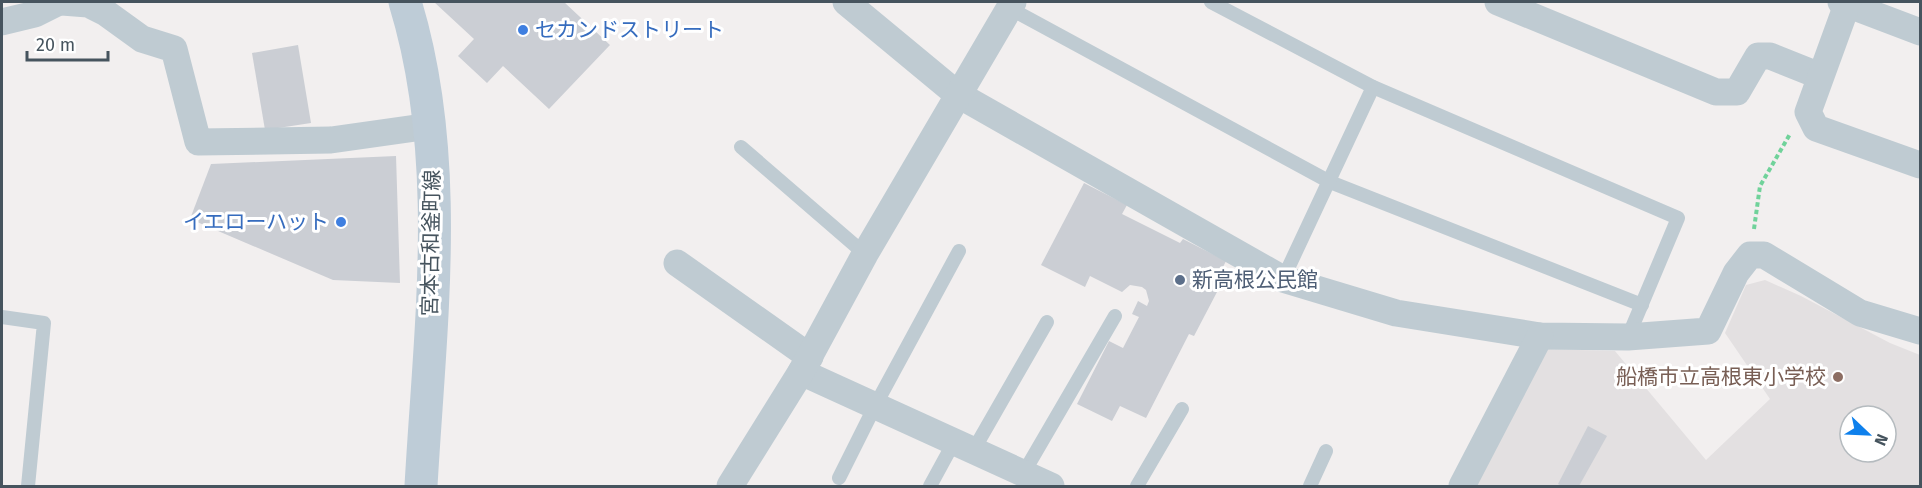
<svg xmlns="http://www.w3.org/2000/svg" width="1922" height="488" viewBox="0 0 1922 488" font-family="'Fira Sans','Noto Sans JP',sans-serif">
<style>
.education{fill:#e3e0e1;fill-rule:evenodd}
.building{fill:#cbced4}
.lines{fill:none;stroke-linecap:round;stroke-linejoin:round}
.path{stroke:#70d29a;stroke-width:4;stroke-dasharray:4.5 3;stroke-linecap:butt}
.lane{stroke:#bfcbd2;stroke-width:14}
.street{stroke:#bfcbd2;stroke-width:27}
.secondary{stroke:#beccd7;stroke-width:33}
.shop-dot{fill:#3f7fe0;stroke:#fff;stroke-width:2}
.service-dot{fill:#5c6f8a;stroke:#fff;stroke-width:2}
.education-dot{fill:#8d6e63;stroke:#fff;stroke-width:2}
.labels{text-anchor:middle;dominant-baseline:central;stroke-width:6;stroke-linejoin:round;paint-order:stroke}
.shop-label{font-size:21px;fill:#366cbe;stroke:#fff;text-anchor:start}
.street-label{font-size:21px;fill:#46545e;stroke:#fff}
.service-label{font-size:21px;fill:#4e5e75;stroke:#fff;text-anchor:start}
.education-label{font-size:21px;fill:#785e54;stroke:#fff;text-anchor:end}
</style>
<rect width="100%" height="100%" fill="#f2efef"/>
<path class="education" d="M 1765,280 L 1801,296 L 1890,343 L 1920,355 L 1920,486 L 1472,486 L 1543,349 L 1615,351 L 1706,460 L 1770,399 L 1725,333 L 1746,285 ZM 1850,416 L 1886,416 L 1886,452 L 1850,452 Z"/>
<g class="building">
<path d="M 434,2 L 564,2 L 610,45 L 549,109 L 503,66 L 487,83 L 458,56 L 474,39 Z"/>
<path d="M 298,45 L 311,123 L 265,130 L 252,53 Z"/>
<path d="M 396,156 L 400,283 L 333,280 L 190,219 L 211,164 Z"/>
<path d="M 1084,183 L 1127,205 L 1122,214 L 1180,243 L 1183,239 L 1226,261 L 1222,269 L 1228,271 L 1194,336 L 1189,334 L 1146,418 L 1120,406 L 1112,421 L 1077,404 L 1109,341 L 1123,348 L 1139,317 L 1132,314 L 1138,301 L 1147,306 L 1149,301 L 1146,290 L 1142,287 L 1130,285 L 1122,292 L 1090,276 L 1085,287 L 1041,265 Z"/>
<path d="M 1588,426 L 1607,436 L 1579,486 L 1562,486 L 1558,484 Z"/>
</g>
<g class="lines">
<path class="path" d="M 1754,229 L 1760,186 L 1790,134"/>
<g class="lane">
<path d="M 1211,2 L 1373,87 L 1678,218 L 1628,337"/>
<path d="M 1009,8 L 1330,182 L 1642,305"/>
<path d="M 741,147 L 865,254"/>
<path d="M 1283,279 L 1373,87"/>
<path d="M 2,317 L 44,323 L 28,486"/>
<path d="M 973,451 L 1047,322"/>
<path d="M 1023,474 L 1115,316"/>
<path d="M 839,478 L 875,406 L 959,251"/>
<path d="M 930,486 L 954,442"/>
<path d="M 1137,486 L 1182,409"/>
<path d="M 1310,486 L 1326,451"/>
</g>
<g class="street">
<path d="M 62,2 L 88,4 L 106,13 L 142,39 L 174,49 L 198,142 L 331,140 L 430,126"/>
<path d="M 846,2 L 957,94 L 1283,279 L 1396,313 L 1540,336 L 1628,337 L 1708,331 L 1736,273 L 1750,255 L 1764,255 L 1860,313 L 1920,331"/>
<path d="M 1498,2 L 1716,92 L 1737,92 L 1758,56 L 1770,56 L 1820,76"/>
<path d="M 1841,2 L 1920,32"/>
<path d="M 1848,2 L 1808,112 L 1816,128 L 1920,165"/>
<path d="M 2,22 L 35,14 L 59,2"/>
<path d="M 677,263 L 810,357"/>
<path d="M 801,372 L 1051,486"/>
<path d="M 730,486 L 801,372 L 865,254 L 1013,2"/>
<path d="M 1462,486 L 1540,336"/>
</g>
<path class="secondary" d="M 405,2 C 453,158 430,326 421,486"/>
</g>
<g class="shop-dot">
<circle cx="523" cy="30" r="6"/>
<circle cx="341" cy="222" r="6"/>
</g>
<circle class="service-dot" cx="1180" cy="280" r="6"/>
<circle class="education-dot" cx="1838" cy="377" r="6"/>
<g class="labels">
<g class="shop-label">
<text x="535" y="30">セカンドストリート</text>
<text x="329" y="222" text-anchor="end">イエローハット</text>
</g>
<g class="street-label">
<text transform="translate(431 243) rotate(-89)">宮本古和釜町線</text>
</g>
<g class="service-label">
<text x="1192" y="280">新高根公民館</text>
</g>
<g class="education-label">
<text x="1826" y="377">船橋市立高根東小学校</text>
</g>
</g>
<rect width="1922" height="488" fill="none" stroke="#46545e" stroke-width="6"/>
<g transform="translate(1868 434) rotate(113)"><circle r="28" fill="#ffffff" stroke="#b5bbbf" stroke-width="1.5"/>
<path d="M0-4.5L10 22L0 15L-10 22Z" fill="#0e80ec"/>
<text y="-9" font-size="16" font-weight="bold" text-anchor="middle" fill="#46545e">N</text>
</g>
<path d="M27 51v9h81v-9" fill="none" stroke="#46545e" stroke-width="3"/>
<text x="36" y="51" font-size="18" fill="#46545e" stroke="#ffffff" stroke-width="4.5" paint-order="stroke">20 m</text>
</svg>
